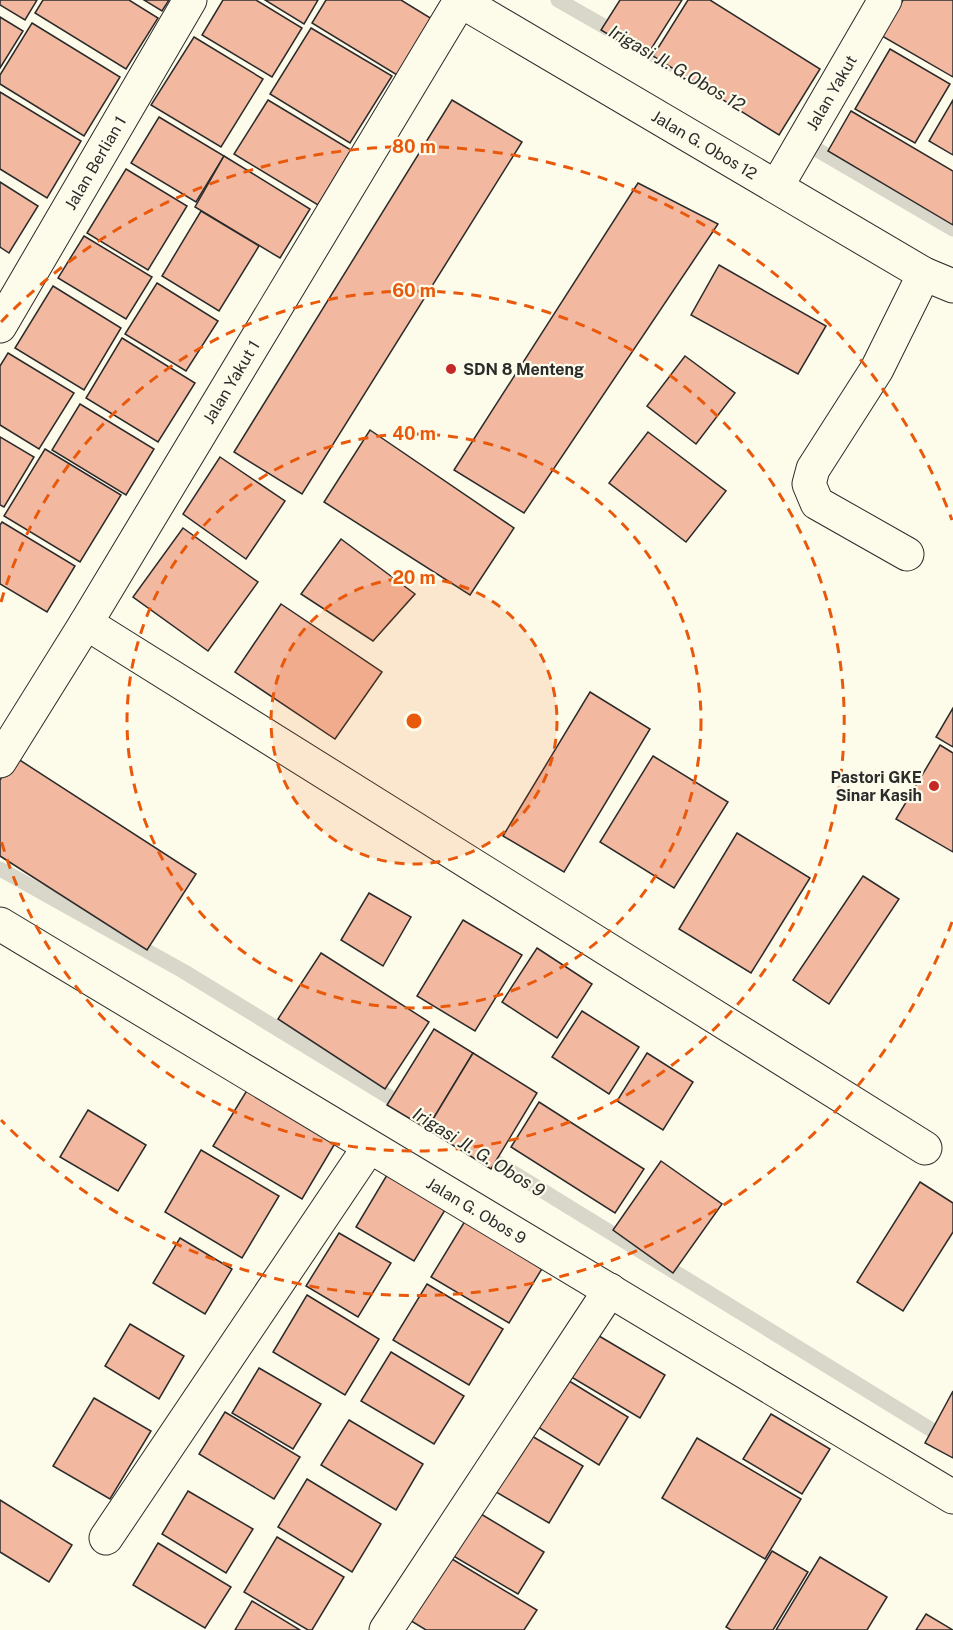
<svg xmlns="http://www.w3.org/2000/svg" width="953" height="1630" viewBox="0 0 953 1630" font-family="'Public Sans',sans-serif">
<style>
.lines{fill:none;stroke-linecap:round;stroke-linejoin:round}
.stream{stroke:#d8d7c9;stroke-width:15}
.building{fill:#f2b8a0;stroke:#2b2b2b;stroke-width:1.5}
.street-casing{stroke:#2b2b2b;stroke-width:35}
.secondary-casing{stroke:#2b2b2b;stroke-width:35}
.street{stroke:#fdfbea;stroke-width:33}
.secondary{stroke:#fdfbea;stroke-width:33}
.ring{fill:none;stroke:#e8590c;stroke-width:3;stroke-dasharray:10 8}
.poi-dot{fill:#c62828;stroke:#fdfbea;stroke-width:2}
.labels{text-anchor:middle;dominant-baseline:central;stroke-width:4.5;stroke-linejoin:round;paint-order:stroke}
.street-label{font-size:16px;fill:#2b2b2b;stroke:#fdfbea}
.poi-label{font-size:16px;font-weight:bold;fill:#2b2b2b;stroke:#fdfbea;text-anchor:start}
.water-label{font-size:18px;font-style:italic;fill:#2b2b2b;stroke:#fdfbea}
.centre{fill:#e8590c;stroke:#fdfbea;stroke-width:3}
.ring-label{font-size:18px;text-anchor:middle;font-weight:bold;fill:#e8590c;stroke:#fdfbea;stroke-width:4.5;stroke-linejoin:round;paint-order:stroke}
</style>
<rect width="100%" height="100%" fill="#fdfbea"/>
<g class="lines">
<g class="stream">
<path d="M 558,0 L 670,64"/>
<path d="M 809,145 L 953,229"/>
<path d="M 0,869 L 183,971 L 409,1109"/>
<path d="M 478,1151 L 953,1443"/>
</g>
</g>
<g class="building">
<path d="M 0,0 L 37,0 L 25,20 L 0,5 Z"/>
<path d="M 43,0 L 129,0 L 158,18 L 126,69 L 35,13 Z"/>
<path d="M 144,0 L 169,0 L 162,11 Z"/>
<path d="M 223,0 L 256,0 L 302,28 L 272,77 L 202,35 Z"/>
<path d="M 265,0 L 318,0 L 304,24 Z"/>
<path d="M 326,0 L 401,0 L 432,19 L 397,75 L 312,23 Z"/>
<path d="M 620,0 L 682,0 L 646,57 L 601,30 Z"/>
<path d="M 688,0 L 710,0 L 820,69 L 779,135 L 653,56 Z"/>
<path d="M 903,0 L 953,0 L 953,77 L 882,36 Z"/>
<path d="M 0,17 L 23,31 L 0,68 Z"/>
<path d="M 32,23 L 120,77 L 84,136 L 0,84 L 0,75 Z"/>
<path d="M 311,28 L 392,76 L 350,143 L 270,94 Z"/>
<path d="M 194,37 L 263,79 L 221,147 L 151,105 Z"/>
<path d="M 890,49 L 950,84 L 915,143 L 855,109 Z"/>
<path d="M 0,92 L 81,141 L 47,198 L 0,169 Z"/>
<path d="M 268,100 L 351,150 L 318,205 L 234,154 Z"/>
<path d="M 452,100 L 522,142 L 302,494 L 234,452 Z"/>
<path d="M 953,100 L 953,155 L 929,141 Z"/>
<path d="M 851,111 L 953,171 L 953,225 L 828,151 Z"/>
<path d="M 159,117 L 224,156 L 196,202 L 131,163 Z"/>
<path d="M 224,156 L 310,209 L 280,258 L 195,207 Z"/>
<path d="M 126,169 L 187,206 L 148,270 L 87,233 Z"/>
<path d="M 0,182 L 38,206 L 9,253 L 0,247 Z"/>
<path d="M 638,183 L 718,224 L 524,513 L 454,470 Z"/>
<path d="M 201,211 L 259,246 L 219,311 L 162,276 Z"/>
<path d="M 84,236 L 152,277 L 126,319 L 58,278 Z"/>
<path d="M 719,265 L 826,326 L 798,374 L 691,315 Z"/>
<path d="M 157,283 L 218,321 L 186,371 L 125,334 Z"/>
<path d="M 53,286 L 121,328 L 84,390 L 15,348 Z"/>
<path d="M 122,338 L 195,383 L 158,442 L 86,398 Z"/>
<path d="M 8,353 L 74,393 L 39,449 L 0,425 L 0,366 Z"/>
<path d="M 685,356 L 735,393 L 696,444 L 647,406 Z"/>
<path d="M 80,404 L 154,449 L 126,495 L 52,450 Z"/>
<path d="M 370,430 L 514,528 L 470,595 L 324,502 Z"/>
<path d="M 648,432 L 726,491 L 686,542 L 609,483 Z"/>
<path d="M 0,437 L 34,457 L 4,507 L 0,505 Z"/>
<path d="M 45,449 L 121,495 L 80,562 L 4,516 Z"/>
<path d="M 220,457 L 285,501 L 246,559 L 183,514 Z"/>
<path d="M 2,522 L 75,566 L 47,612 L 0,584 L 0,525 Z"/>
<path d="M 183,528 L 258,582 L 208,651 L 133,597 Z"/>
<path d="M 341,539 L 415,594 L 373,641 L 301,594 Z"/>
<path d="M 281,604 L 382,672 L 335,739 L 235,672 Z"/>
<path d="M 590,692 L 650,729 L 564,872 L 503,836 Z"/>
<path d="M 953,708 L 953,747 L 936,737 Z"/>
<path d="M 940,745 L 953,753 L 953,852 L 896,819 Z"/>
<path d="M 653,756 L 728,802 L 674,888 L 600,842 Z"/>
<path d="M 15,757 L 196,874 L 147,950 L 0,856 L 0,780 Z"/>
<path d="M 737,833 L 810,878 L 751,973 L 679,929 Z"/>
<path d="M 863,876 L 899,899 L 829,1004 L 793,980 Z"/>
<path d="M 369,893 L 411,917 L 383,966 L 341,940 Z"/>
<path d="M 463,920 L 522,955 L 475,1031 L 417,996 Z"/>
<path d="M 537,948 L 592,984 L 557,1038 L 502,1002 Z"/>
<path d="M 321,953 L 429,1022 L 385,1089 L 278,1019 Z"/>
<path d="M 582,1011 L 639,1047 L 609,1094 L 552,1057 Z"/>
<path d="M 434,1029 L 473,1053 L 427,1129 L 387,1105 Z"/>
<path d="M 473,1053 L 537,1093 L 491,1169 L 427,1129 Z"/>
<path d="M 647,1053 L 693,1082 L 663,1130 L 617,1101 Z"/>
<path d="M 249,1087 L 337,1140 L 302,1199 L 213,1146 Z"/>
<path d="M 539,1102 L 644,1169 L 615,1213 L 511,1147 Z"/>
<path d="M 88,1110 L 146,1145 L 118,1191 L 60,1157 Z"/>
<path d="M 201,1150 L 279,1196 L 242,1258 L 165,1212 Z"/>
<path d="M 661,1161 L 722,1204 L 673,1273 L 613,1230 Z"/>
<path d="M 387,1175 L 445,1210 L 414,1261 L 356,1227 Z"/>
<path d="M 920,1182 L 953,1203 L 953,1232 L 903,1311 L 857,1282 Z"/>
<path d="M 465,1221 L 543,1267 L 509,1323 L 431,1277 Z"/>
<path d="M 339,1233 L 391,1263 L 358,1317 L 306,1286 Z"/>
<path d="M 180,1238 L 232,1269 L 205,1314 L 153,1283 Z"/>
<path d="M 427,1284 L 503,1329 L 469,1385 L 393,1340 Z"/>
<path d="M 307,1295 L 379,1339 L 345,1395 L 273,1352 Z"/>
<path d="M 130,1324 L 184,1356 L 159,1399 L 105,1366 Z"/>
<path d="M 594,1333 L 665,1375 L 640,1418 L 568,1375 Z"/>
<path d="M 391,1352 L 464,1396 L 434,1444 L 361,1401 Z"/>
<path d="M 259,1368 L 321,1404 L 293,1449 L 232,1413 Z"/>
<path d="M 561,1376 L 628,1417 L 599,1465 L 533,1424 Z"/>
<path d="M 953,1391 L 953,1458 L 925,1443 Z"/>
<path d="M 94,1398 L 151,1431 L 110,1499 L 53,1466 Z"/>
<path d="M 225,1412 L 300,1457 L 274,1499 L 199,1454 Z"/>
<path d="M 771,1414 L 830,1449 L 802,1494 L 743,1459 Z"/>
<path d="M 349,1420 L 423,1464 L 396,1510 L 321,1465 Z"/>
<path d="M 525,1432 L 583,1466 L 549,1523 L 491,1489 Z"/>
<path d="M 697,1438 L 801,1499 L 765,1559 L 662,1498 Z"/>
<path d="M 307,1479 L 381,1524 L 352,1572 L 278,1527 Z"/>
<path d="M 188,1491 L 253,1529 L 226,1573 L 162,1534 Z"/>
<path d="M 0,1500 L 72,1545 L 49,1582 L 0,1552 Z"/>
<path d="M 476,1511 L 544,1552 L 518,1594 L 450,1554 Z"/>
<path d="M 277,1537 L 344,1577 L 312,1630 L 308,1630 L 244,1592 Z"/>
<path d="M 158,1543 L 231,1587 L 205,1628 L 133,1585 Z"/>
<path d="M 772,1551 L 808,1572 L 773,1630 L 731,1630 L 726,1627 Z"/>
<path d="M 442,1553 L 537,1610 L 524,1630 L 426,1630 L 403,1616 Z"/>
<path d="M 820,1557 L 887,1597 L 867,1630 L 776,1630 Z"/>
<path d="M 252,1601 L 300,1630 L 235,1630 Z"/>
<path d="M 926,1614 L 953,1630 L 916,1630 Z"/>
</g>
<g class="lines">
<g class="street-casing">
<g id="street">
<path id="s1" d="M 777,186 L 885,0"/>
<path id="s2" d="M 0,326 L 190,0"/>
<path d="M 907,554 L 817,503 L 809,484 L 813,469 L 877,369 L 924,274"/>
<path d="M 86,623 L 925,1148"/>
<path id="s3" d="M 0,761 L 86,623 L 460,1"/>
<path id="s4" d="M 0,924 L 953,1497"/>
<path d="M 106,1538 L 369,1147"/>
<path d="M 386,1630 L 610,1290"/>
</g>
</g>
<g class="secondary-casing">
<g id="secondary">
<path id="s5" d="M 459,0 L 924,274 L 953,286"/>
</g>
</g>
<use href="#street" class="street"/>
<use href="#secondary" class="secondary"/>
</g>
<circle cx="414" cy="721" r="143" fill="#e8590c" fill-opacity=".12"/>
<g class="ring">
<circle cx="414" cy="721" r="143"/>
<circle cx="414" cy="721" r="287"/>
<path d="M1 602A430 430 0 1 1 1 840"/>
<path d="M952 922A574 574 0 0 1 1 1120M1 322A574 574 0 0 1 952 520"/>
</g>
<g class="poi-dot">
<circle cx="451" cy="369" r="6"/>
<circle cx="934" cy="786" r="6"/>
</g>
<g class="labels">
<g class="street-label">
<text stroke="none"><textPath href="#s1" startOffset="108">Jalan Yakut</textPath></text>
<text stroke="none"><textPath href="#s5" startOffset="285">Jalan G. Obos 12</textPath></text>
<text stroke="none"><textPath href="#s2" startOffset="189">Jalan Berlian 1</textPath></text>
<text stroke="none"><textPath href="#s3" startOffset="444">Jalan Yakut 1</textPath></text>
<text stroke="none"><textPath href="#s4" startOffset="556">Jalan G. Obos 9</textPath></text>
</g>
<g class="poi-label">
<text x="463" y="369">SDN 8 Menteng</text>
<text x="922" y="777" text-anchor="end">Pastori GKE<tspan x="922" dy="18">Sinar Kasih</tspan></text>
</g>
<g class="water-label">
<text transform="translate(677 68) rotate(30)">Irigasi Jl. G.Obos 12</text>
<text transform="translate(479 1152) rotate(32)">Irigasi Jl. G. Obos 9</text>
</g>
</g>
<circle cx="414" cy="721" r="9" class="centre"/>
<g class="ring-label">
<text x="414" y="153">80 m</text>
<text x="414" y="297">60 m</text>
<text x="414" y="440">40 m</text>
<text x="414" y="584">20 m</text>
</g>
</svg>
